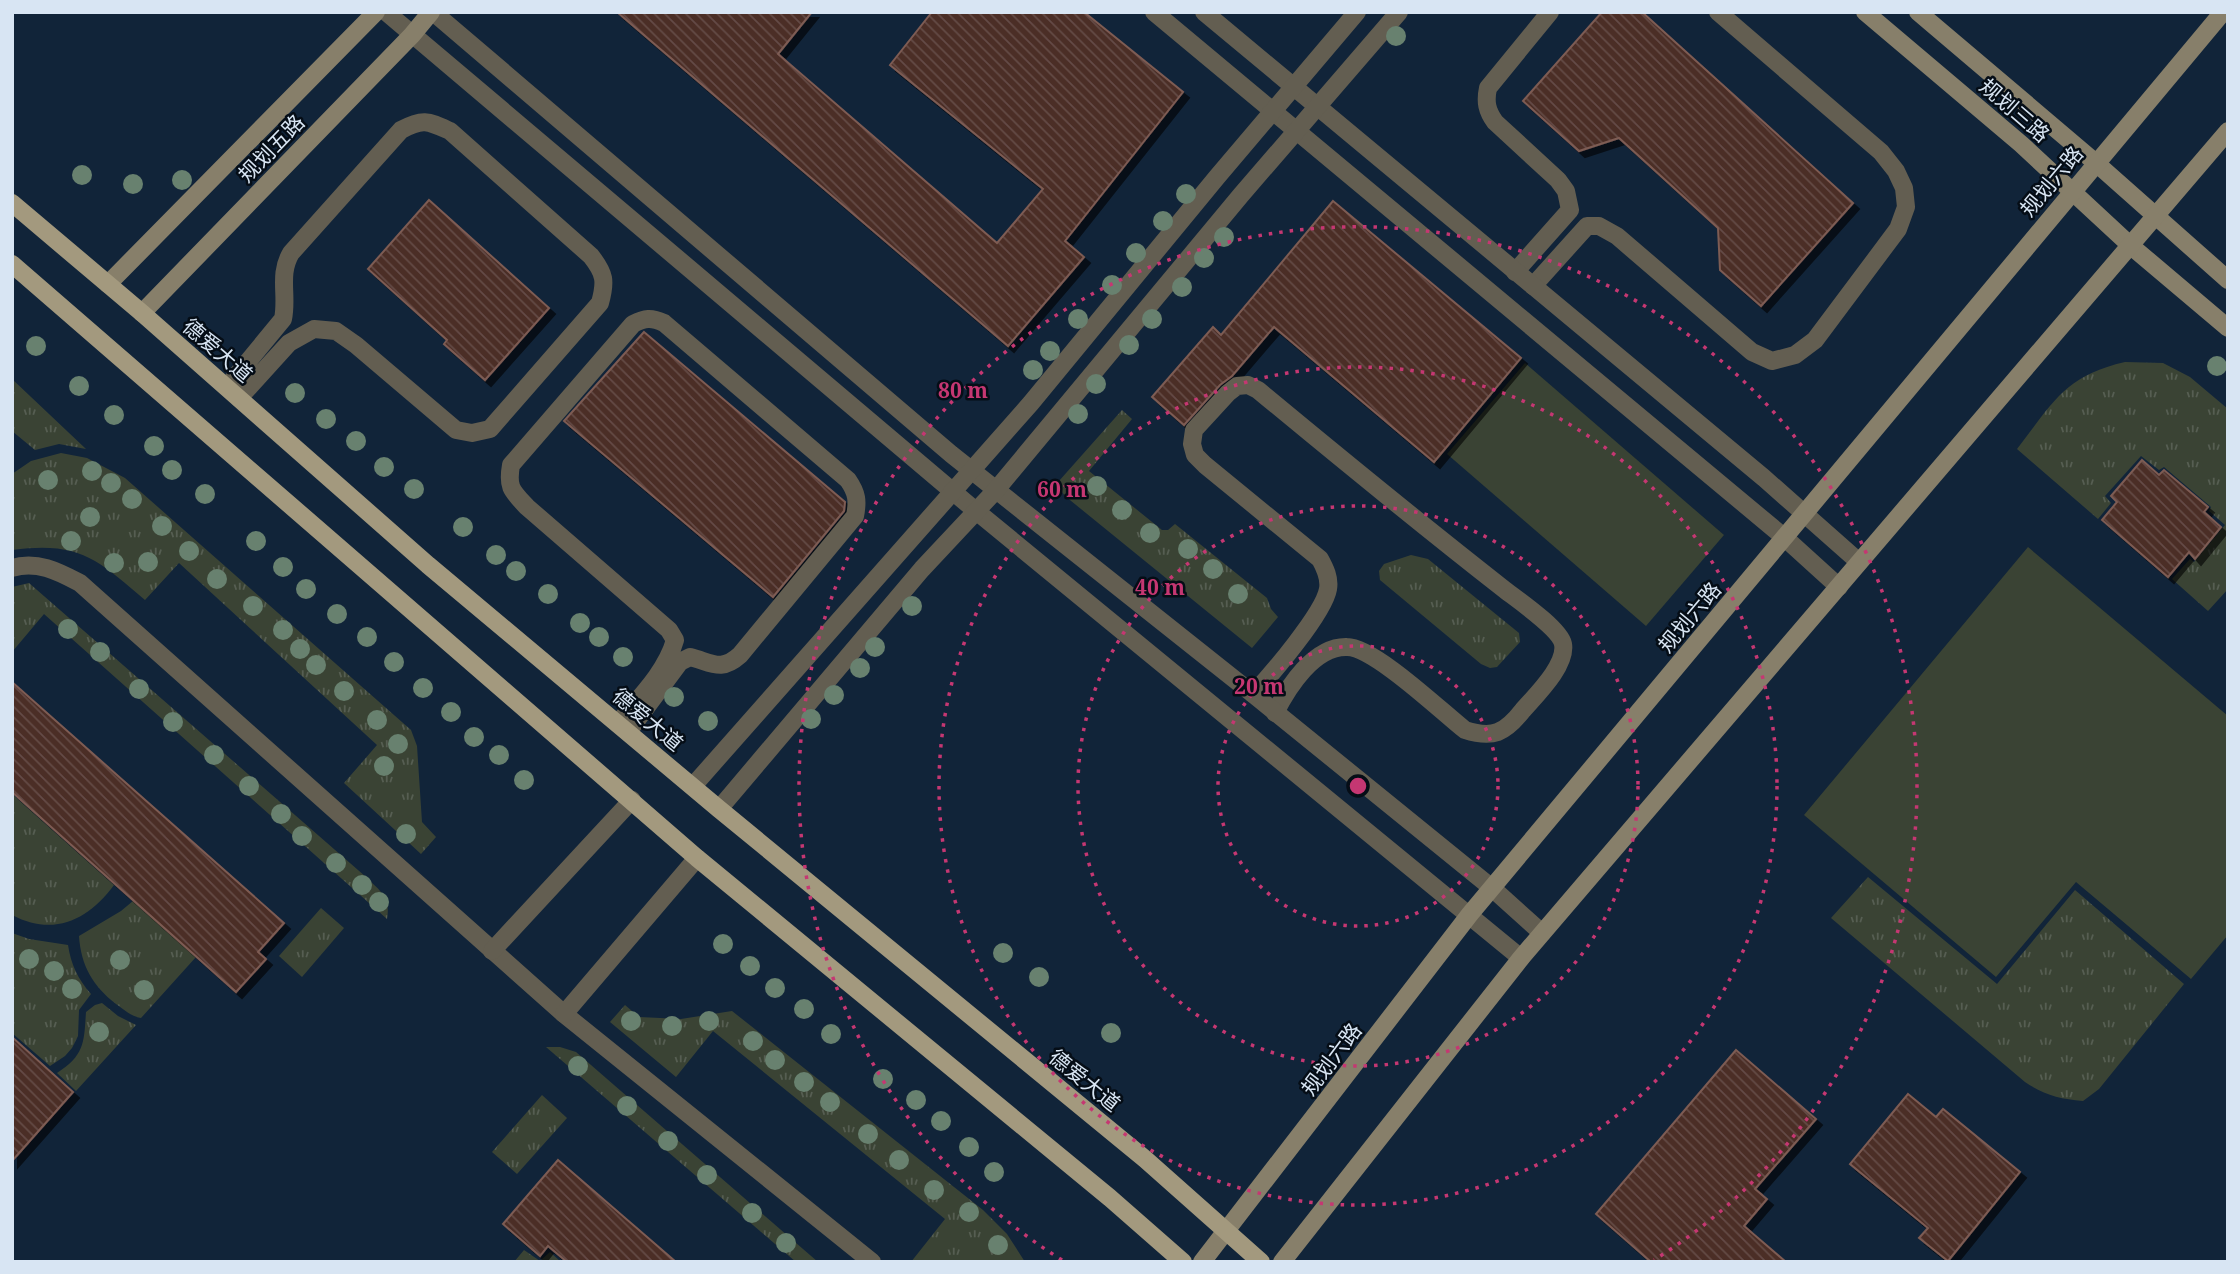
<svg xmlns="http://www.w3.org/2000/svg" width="2240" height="1274" viewBox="0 0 2240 1274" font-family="'Noto Serif','Noto Sans SC',serif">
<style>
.grass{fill:url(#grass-tufts)}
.pitch{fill:#3a4334}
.building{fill:url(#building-back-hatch);stroke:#7d5b53;stroke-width:2;filter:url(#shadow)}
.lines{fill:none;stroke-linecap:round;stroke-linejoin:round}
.lane{stroke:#635e51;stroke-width:18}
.street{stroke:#635e51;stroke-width:18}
.secondary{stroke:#877f6a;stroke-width:18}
.primary{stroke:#a3997e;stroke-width:18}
.tree{fill:#68816f}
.ring{fill:none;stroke:#c53772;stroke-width:3.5;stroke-dasharray:3.5 7}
.labels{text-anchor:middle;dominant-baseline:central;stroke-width:5;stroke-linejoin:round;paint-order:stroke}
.street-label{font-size:21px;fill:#d8e5f3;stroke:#050d16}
.centre{fill:#c53772;stroke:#050d16;stroke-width:3.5}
.ring-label{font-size:21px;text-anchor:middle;font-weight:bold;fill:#c53772;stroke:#050d16;stroke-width:5;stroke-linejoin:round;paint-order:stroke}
</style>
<defs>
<pattern id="grass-tufts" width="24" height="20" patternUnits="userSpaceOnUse" patternTransform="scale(1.75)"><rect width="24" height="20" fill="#3a4334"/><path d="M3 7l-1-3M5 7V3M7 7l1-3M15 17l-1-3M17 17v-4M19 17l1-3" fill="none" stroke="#565e52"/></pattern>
<pattern id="building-back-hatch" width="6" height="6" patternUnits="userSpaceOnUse" patternTransform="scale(1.75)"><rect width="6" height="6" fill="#4b2d26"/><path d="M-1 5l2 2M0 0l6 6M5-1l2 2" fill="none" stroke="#644b46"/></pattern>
<filter id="shadow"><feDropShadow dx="6" dy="6" stdDeviation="0" flood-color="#0009"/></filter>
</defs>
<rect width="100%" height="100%" fill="#112439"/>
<g class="grass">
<path d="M 2125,362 L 2163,363 L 2190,377 L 2228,409 L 2228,589 L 2208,611 L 2172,579 L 2190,559 L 2194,562 L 2225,525 L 2209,511 L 2211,507 L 2164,467 L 2159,470 L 2141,456 L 2105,496 L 2111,503 L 2098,519 L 2017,449 C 2053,403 2064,376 2125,362 Z"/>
<path d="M 12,379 L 86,449 L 59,444 L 35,450 L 12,431 Z"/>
<path d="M 1122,410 L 1132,419 L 1089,471 L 1162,530 L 1168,530 L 1175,524 L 1267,598 L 1271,609 L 1278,617 L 1252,648 L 1065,496 L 1059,488 L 1059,481 Z"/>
<path d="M 61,453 L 87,458 L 125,478 L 411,730 L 417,746 L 422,822 L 436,837 L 421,854 L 344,783 L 377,745 L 179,563 L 145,600 C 97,559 79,541 12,550 L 12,474 L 31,461 Z"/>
<path d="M 1411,555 L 1428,559 L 1519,633 L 1520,642 L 1497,667 L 1490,668 L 1481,664 L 1380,580 L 1379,571 L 1384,564 Z"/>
<path d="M 29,583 L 366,877 C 380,891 391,897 387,919 L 44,614 L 12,652 L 12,587 Z"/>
<path d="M 12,794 L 114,885 C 88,920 54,937 12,915 Z"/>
<path d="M 1868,877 L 1997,984 L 2075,890 L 2184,984 L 2099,1089 L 2083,1101 C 2060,1099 2044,1095 2025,1082 L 1831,918 Z"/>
<path d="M 133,901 L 196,957 L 141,1018 C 130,1016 125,1010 116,1004 C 93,986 81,966 79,936 L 121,911 Z"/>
<path d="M 321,908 L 344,928 L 302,977 L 279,956 Z"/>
<path d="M 12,933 L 29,939 L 68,945 C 71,965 78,979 91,994 L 79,1010 L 78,1036 L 72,1048 L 65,1056 L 50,1066 L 12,1033 Z"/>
<path d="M 102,1003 L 118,1016 L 136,1025 L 76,1091 L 57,1073 C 85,1055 84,1042 86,1012 L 95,1005 Z"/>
<path d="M 625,1005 L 639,1017 L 681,1019 L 732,1011 L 983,1210 L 1007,1234 L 1025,1262 L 911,1262 L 945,1219 L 713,1031 L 676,1077 L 610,1022 Z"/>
<path d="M 546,1047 L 560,1047 L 576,1052 L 818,1262 L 796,1262 Z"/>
<path d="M 542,1095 L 567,1118 L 517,1174 L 492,1152 Z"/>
<path d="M 524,1250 L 540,1261 L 550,1252 L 561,1262 L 514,1262 Z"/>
</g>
<g class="pitch">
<path d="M 1525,363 L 1724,535 L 1646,626 L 1447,454 Z"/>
<path d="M 2028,547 L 2228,716 L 2228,935 L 2191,979 L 2076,882 L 1996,977 L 1804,815 Z"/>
</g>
<g class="building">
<path d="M 617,12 L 812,12 L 778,54 L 997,243 L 1043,189 L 890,65 L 932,12 L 1084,12 L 1183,92 L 1065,241 L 1084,257 L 1008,346 Z"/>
<path d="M 1602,12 L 1642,12 L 1853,203 L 1761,306 L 1720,270 L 1718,228 L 1619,138 L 1579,151 L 1523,101 Z"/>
<path d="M 429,200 L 549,308 L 485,380 L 444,344 L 447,340 L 368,269 Z"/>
<path d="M 1333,201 L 1521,358 L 1434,462 L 1274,327 L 1232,376 L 1220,385 L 1184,425 L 1152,397 L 1213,327 L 1221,335 Z"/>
<path d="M 644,332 L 845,502 L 844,511 L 773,597 L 564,421 Z"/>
<path d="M 2142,460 L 2159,475 L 2164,470 L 2208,507 L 2204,512 L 2221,527 L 2195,559 L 2189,552 L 2168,577 L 2102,520 L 2117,502 L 2111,496 Z"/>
<path d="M 12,682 L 284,923 L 258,952 L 266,959 L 236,992 L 12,792 Z"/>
<path d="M 12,1037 L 73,1092 L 12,1161 Z"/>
<path d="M 1736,1050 L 1816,1119 L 1755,1189 L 1767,1199 L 1744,1226 L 1786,1262 L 1651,1262 L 1596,1214 Z"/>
<path d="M 1908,1094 L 1936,1117 L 1943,1109 L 2020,1172 L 1948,1261 L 1919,1238 L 1928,1228 L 1850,1164 Z"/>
<path d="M 558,1160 L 676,1262 L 567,1262 L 548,1246 L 540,1256 L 503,1224 Z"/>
</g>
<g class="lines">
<g class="lane">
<path d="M 1515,272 L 1570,210 L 1566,191 L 1558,180 L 1495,122 C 1487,111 1485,102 1488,88 L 1550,12"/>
<path d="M 1533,286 L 1587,226 L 1599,226 L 1617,236 L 1752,352 L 1772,361 L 1795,355 L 1815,340 L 1898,229 L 1906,207 L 1904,188 L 1896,171 L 1881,152 L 1718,12"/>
<path d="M 227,387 L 283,319 C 288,295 278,275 291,253 L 401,130 C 423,118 428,121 450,131 L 591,256 C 605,274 606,281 600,303 L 490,429 L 472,433 L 456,430 L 356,345 L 336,331 L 314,329 L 289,343 L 239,398"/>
<path d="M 12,568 C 37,560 59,572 80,583 L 564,1014 L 872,1262"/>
<path d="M 1253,694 C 1271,675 1324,613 1328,589 C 1330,578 1325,568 1320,559 L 1205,465 L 1195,455 L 1192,444 L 1194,430 L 1228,393 L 1237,386 L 1248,385 L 1258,390 C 1340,458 1422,525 1505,590 C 1518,600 1560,629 1563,644 C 1567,665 1536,695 1523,710 C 1505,733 1493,739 1465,730 C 1441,711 1374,647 1347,647 C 1314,646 1288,687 1275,713"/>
<path d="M 618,723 C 639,698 666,672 675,640 L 669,630 L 527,507 C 512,491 507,488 511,465 L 633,324 C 645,318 651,317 664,323 L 848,480 C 857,493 858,501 855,516 L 740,655 C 721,672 713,663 690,657 L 680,662 L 628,732"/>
<path d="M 492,951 L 632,800"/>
<path d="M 564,1014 L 697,858"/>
</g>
<g class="street">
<path d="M 386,12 L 976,511 L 1521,958"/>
<path d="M 433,12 L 951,454 L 1253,694 L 1492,888 L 1542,933"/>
<path d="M 1154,12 L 1785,538 L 1839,587"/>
<path d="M 1204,12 L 1764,478 L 1859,562"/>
<path d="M 693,786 L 1031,403 L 1217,177 L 1357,12"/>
<path d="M 719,809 L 922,569 L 996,490 L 1241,195 L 1399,12"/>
</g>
<g class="secondary">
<path d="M 1865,12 L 2021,144 L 2131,246 L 2228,328"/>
<path d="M 1918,12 L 2096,163 L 2228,280"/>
<path d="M 108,284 L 376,12"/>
<path d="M 142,313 L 412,35 L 431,12"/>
<path d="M 1202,1262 L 1470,914 L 2223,12"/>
<path d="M 1282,1262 L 1521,958 L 2228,131"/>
</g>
<g class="primary">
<path d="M 12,203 L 142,313 L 428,565 L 719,809 L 1145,1159 L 1261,1262"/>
<path d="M 12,264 L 697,858 L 1110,1198 L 1183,1262"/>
</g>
</g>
<g class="tree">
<circle cx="1396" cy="36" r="10"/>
<circle cx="82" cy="175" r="10"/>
<circle cx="182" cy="180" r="10"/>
<circle cx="133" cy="184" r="10"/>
<circle cx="1186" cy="194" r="10"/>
<circle cx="1163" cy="221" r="10"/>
<circle cx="1224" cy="237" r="10"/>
<circle cx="1136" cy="253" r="10"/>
<circle cx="1204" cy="258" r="10"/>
<circle cx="1112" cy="285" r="10"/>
<circle cx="1182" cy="287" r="10"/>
<circle cx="1078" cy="319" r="10"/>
<circle cx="1152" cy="319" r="10"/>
<circle cx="1129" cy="345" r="10"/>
<circle cx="36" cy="346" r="10"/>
<circle cx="1050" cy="351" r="10"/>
<circle cx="2217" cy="366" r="10"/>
<circle cx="1033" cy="370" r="10"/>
<circle cx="1096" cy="384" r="10"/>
<circle cx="79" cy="386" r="10"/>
<circle cx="295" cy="393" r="10"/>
<circle cx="1078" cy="414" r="10"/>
<circle cx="114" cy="415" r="10"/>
<circle cx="326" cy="419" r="10"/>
<circle cx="356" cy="441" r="10"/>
<circle cx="154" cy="446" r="10"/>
<circle cx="384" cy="467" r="10"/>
<circle cx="172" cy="470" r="10"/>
<circle cx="92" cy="471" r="10"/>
<circle cx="48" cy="480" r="10"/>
<circle cx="111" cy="483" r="10"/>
<circle cx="1097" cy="486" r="10"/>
<circle cx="414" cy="489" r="10"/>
<circle cx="205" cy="494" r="10"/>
<circle cx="132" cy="499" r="10"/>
<circle cx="1122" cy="510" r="10"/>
<circle cx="90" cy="517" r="10"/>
<circle cx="162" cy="526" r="10"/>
<circle cx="463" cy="527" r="10"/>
<circle cx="1150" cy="533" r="10"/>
<circle cx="71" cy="541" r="10"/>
<circle cx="256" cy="541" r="10"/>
<circle cx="1188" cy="549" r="10"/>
<circle cx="189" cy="551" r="10"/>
<circle cx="496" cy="555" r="10"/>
<circle cx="148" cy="562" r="10"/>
<circle cx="114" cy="563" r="10"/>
<circle cx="283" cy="567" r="10"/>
<circle cx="1213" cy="569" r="10"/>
<circle cx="516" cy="571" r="10"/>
<circle cx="217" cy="579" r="10"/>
<circle cx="306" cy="589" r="10"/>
<circle cx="548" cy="594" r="10"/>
<circle cx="1238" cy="594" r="10"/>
<circle cx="253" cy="606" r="10"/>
<circle cx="912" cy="606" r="10"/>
<circle cx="337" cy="614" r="10"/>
<circle cx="580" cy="623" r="10"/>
<circle cx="68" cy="629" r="10"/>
<circle cx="283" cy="630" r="10"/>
<circle cx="367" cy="637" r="10"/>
<circle cx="599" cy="637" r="10"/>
<circle cx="875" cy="647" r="10"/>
<circle cx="300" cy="649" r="10"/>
<circle cx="100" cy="652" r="10"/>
<circle cx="623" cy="657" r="10"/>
<circle cx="394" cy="662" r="10"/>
<circle cx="316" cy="665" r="10"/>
<circle cx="860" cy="668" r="10"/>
<circle cx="423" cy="688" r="10"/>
<circle cx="139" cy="689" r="10"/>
<circle cx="344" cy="691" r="10"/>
<circle cx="834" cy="695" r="10"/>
<circle cx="674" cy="697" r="10"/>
<circle cx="451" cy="712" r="10"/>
<circle cx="811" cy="719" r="10"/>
<circle cx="377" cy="720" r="10"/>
<circle cx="708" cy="721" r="10"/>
<circle cx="173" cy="722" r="10"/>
<circle cx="474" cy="737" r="10"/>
<circle cx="398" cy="744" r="10"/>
<circle cx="214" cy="755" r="10"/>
<circle cx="499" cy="755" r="10"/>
<circle cx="384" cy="766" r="10"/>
<circle cx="524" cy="780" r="10"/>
<circle cx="249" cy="786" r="10"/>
<circle cx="281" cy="814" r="10"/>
<circle cx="406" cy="834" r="10"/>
<circle cx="302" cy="836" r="10"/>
<circle cx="336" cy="863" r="10"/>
<circle cx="362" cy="885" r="10"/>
<circle cx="379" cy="902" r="10"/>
<circle cx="723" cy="944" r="10"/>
<circle cx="1003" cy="953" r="10"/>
<circle cx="29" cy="959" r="10"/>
<circle cx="120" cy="960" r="10"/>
<circle cx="750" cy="966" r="10"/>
<circle cx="54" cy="971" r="10"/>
<circle cx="1039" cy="977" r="10"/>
<circle cx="775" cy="988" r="10"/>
<circle cx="72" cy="989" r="10"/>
<circle cx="144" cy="990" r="10"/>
<circle cx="804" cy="1009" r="10"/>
<circle cx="631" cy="1021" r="10"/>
<circle cx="709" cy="1021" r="10"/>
<circle cx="672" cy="1026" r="10"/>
<circle cx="99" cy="1032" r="10"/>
<circle cx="1111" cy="1033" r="10"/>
<circle cx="831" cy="1034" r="10"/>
<circle cx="753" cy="1041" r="10"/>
<circle cx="775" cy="1060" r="10"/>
<circle cx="578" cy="1066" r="10"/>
<circle cx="883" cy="1079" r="10"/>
<circle cx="804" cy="1082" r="10"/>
<circle cx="916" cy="1100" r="10"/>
<circle cx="830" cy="1102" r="10"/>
<circle cx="627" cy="1106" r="10"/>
<circle cx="941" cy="1121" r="10"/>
<circle cx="868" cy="1134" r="10"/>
<circle cx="668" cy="1141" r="10"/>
<circle cx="969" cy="1147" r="10"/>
<circle cx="899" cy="1160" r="10"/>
<circle cx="994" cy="1172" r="10"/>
<circle cx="707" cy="1175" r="10"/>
<circle cx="934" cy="1190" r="10"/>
<circle cx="969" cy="1212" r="10"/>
<circle cx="752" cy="1213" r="10"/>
<circle cx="786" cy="1243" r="10"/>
<circle cx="998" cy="1245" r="10"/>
</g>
<g class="ring">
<circle cx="1358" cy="786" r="140"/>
<circle cx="1358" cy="786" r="280"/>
<circle cx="1358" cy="786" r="419"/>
<path d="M1062 1260A559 559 0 1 1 1654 1260"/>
</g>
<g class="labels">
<g class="street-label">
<text transform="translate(2015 110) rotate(41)">规划三路</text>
<text transform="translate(271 148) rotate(-46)">规划五路</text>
<text transform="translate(2051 181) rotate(-50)">规划六路</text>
<text transform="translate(218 350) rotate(41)">德爱大道</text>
<text transform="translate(1689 617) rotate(-50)">规划六路</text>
<text transform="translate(648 719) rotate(40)">德爱大道</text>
<text transform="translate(1331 1059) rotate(-53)">规划六路</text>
<text transform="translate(1085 1080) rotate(39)">德爱大道</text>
</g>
</g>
<circle cx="1358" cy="786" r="10" class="centre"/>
<g class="ring-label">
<text x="963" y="398">80 m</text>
<text x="1062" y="497">60 m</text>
<text x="1160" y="595">40 m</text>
<text x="1259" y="694">20 m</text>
</g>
<rect width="2240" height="1274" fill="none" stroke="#d8e5f3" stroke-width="28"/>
</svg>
